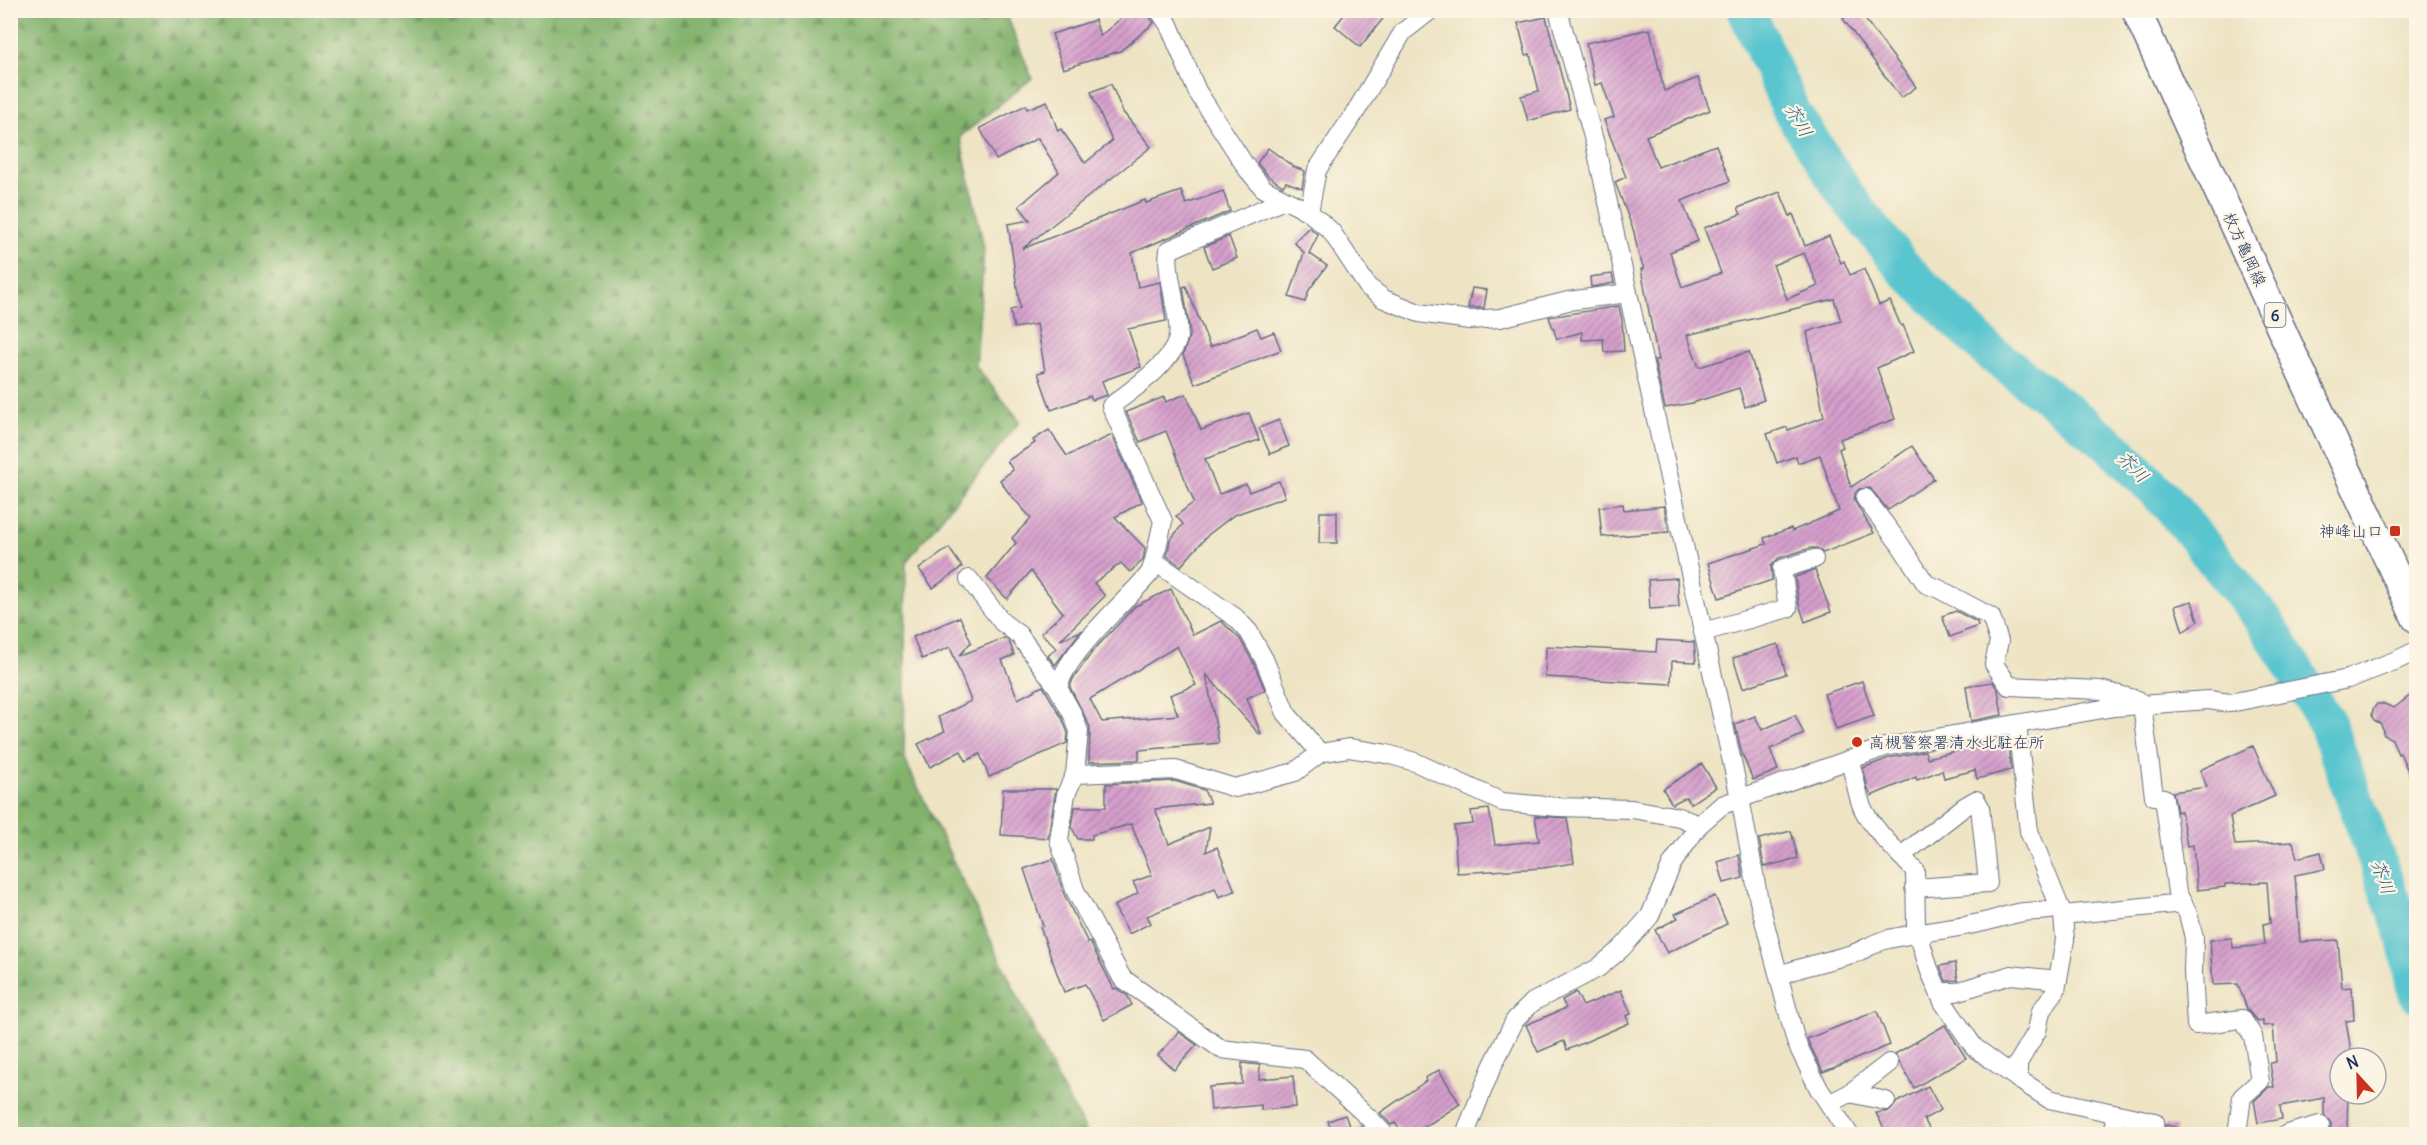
<svg xmlns="http://www.w3.org/2000/svg" width="2427" height="1145" viewBox="0 0 2427 1145" font-family="Delius,'Klee One',sans-serif">
<style>
.forest{fill:url(#forest-firs);stroke:#4e7065;stroke-width:1.5}
.lines{fill:none;stroke-linecap:round;stroke-linejoin:round}
.river{stroke:#58c5cf;stroke-width:38}
.building{fill:url(#building-hatch);fill-rule:evenodd}
.street-casing{stroke:#656e82;stroke-width:20}
.primary-casing{stroke:#656e82;stroke-width:31}
.street{stroke:#fff;stroke-width:18}
.primary{stroke:#fff;stroke-width:28}
.poi-dot{fill:#c8321e;stroke:#fcf5e5;stroke-width:2}
.labels{text-anchor:middle;dominant-baseline:central;stroke-width:4.5;stroke-linejoin:round;paint-order:stroke}
.shield{fill:#fcf5e5;stroke:#5e6a86;stroke-width:1.5}
.shield-label{font-size:15px;font-weight:bold;fill:#1b2f5e}
.street-label{font-size:16px;fill:#1b2f5e;stroke:#fcf5e5}
.poi-label{font-size:16px;fill:#1b2f5e;stroke:#fcf5e5;text-anchor:end}
.water-label{font-size:18px;font-style:italic;fill:#2d5c80;stroke:#fcf5e5}
</style>
<defs>
<pattern id="forest-firs" width="22" height="20" patternUnits="userSpaceOnUse" patternTransform="scale(1.5)"><rect width="22" height="20" fill="#82b26c"/><path d="M5 1l3.5 6h-7zM16 11l3.5 6h-7z" fill="#6a915c"/></pattern>
<pattern id="building-hatch" width="6" height="6" patternUnits="userSpaceOnUse" patternTransform="scale(1.5)"><rect width="6" height="6" fill="#d69fcc"/><path d="M-1 1l2-2M0 6l6-6M5 7l2-2" fill="none" stroke="#ad82a9"/></pattern>
</defs>
<rect width="100%" height="100%" fill="#fcf5e5"/>
<filter id="ink" filterUnits="userSpaceOnUse"><feTurbulence type="fractalNoise" baseFrequency=".0167" numOctaves="2"/><feDisplacementMap in="SourceGraphic" scale="12" xChannelSelector="R" yChannelSelector="G"/><feConvolveMatrix kernelMatrix="1 2 1 2 8 2 1 2 1" color-interpolation-filters="sRGB"/></filter>
<filter id="wash" filterUnits="userSpaceOnUse"><feTurbulence type="fractalNoise" baseFrequency=".008" numOctaves="4" result="noise"/><feDisplacementMap in="SourceGraphic" scale="24" xChannelSelector="R" yChannelSelector="G"/><feGaussianBlur stdDeviation="1.35" result="paint"/><feColorMatrix in="noise" values="0 0 0 0 0 0 0 0 0 0 0 0 0 0 0 0 0 1.4 0 .05"/><feComposite in="paint" operator="in"/></filter>
<g filter="url(#wash)">
<rect width="100%" height="100%" fill="#eee4c4"/>
<path class="forest" d="M 10,11 L 1005,11 L 1032,78 L 960,137 L 984,248 L 976,367 L 1020,421 L 906,562 L 904,758 L 1059,1083 L 1088,1134 L 11,1134 Z"/>
<g class="lines">
<path class="river" d="M 1746,10 L 1792,112 L 1848,198 L 1903,267 L 1986,349 L 2111,445 L 2168,503 L 2266,623 L 2327,723 L 2406,940 L 2416,993"/>
</g>
<g id="blocks">
<g class="building">
<path d="M 1131,10 L 1145,10 L 1154,23 L 1120,51 L 1063,69 L 1052,34 L 1095,20 L 1100,36 Z"/>
<path d="M 1348,10 L 1390,10 L 1360,47 L 1335,26 Z"/>
<path d="M 1854,10 L 1858,10 L 1916,87 L 1901,98 L 1843,19 Z"/>
<path d="M 1546,17 L 1570,109 L 1528,121 L 1521,96 L 1539,91 L 1530,54 L 1526,55 L 1518,23 Z"/>
<path d="M 1650,29 L 1664,91 L 1698,78 L 1710,110 L 1646,136 L 1658,167 L 1716,145 L 1730,181 L 1682,201 L 1698,241 L 1670,252 L 1682,287 L 1721,273 L 1704,228 L 1741,214 L 1738,208 L 1780,192 L 1790,216 L 1793,214 L 1805,246 L 1829,236 L 1841,263 L 1844,261 L 1850,275 L 1864,269 L 1879,305 L 1890,301 L 1901,326 L 1903,325 L 1914,351 L 1877,368 L 1895,419 L 1840,439 L 1843,447 L 1839,449 L 1851,487 L 1912,446 L 1934,479 L 1888,510 L 1870,488 L 1859,489 L 1855,493 L 1854,500 L 1874,533 L 1823,553 L 1817,548 L 1811,548 L 1779,558 L 1771,566 L 1772,580 L 1719,598 L 1708,563 L 1766,544 L 1764,538 L 1791,528 L 1792,531 L 1839,511 L 1820,455 L 1798,463 L 1796,456 L 1777,463 L 1767,434 L 1787,427 L 1788,430 L 1824,417 L 1807,332 L 1841,321 L 1834,299 L 1687,335 L 1699,367 L 1749,352 L 1764,400 L 1745,407 L 1739,388 L 1692,403 L 1665,408 L 1654,360 L 1658,360 L 1641,269 L 1644,269 L 1638,253 L 1634,232 L 1615,182 L 1626,177 L 1604,120 L 1614,117 L 1602,83 L 1595,85 L 1586,43 ZM 1804,253 L 1818,286 L 1787,299 L 1773,265 Z"/>
<path d="M 1111,84 L 1123,112 L 1151,147 L 1022,249 L 1145,200 L 1146,203 L 1181,191 L 1186,204 L 1223,191 L 1230,211 L 1132,253 L 1138,287 L 1160,282 L 1166,321 L 1128,329 L 1141,367 L 1102,381 L 1107,395 L 1092,400 L 1090,396 L 1051,410 L 1038,373 L 1045,371 L 1037,324 L 1014,328 L 1010,310 L 1020,308 L 1008,224 L 1030,220 L 1019,206 L 1059,172 L 1038,138 L 996,160 L 980,128 L 1026,105 L 1027,109 L 1047,101 L 1058,131 L 1061,129 L 1085,163 L 1112,141 L 1091,92 Z"/>
<path d="M 1268,148 L 1294,167 L 1305,171 L 1302,188 L 1286,182 L 1283,186 L 1268,176 L 1257,163 Z"/>
<path d="M 1309,227 L 1318,235 L 1309,253 L 1327,266 L 1309,290 L 1305,302 L 1289,297 L 1304,253 L 1294,242 Z"/>
<path d="M 1229,236 L 1237,258 L 1212,268 L 1204,247 Z"/>
<path d="M 1612,274 L 1614,283 L 1591,287 L 1590,277 Z"/>
<path d="M 1186,286 L 1210,347 L 1257,328 L 1261,337 L 1274,332 L 1281,350 L 1195,384 L 1183,355 L 1190,333 L 1183,287 Z"/>
<path d="M 1472,288 L 1487,290 L 1484,308 L 1468,308 Z"/>
<path d="M 1619,306 L 1622,320 L 1624,351 L 1604,352 L 1603,339 L 1582,340 L 1582,332 L 1557,339 L 1549,317 Z"/>
<path d="M 1186,394 L 1201,430 L 1249,413 L 1259,440 L 1205,459 L 1219,494 L 1246,484 L 1249,492 L 1279,481 L 1285,497 L 1234,515 L 1208,535 L 1181,566 L 1167,556 L 1170,540 L 1183,524 L 1176,516 L 1194,502 L 1166,431 L 1140,442 L 1126,412 L 1164,397 L 1166,402 Z"/>
<path d="M 1279,420 L 1289,446 L 1270,454 L 1259,428 Z"/>
<path d="M 1049,430 L 1067,456 L 1112,435 L 1142,502 L 1115,517 L 1145,548 L 1143,560 L 1130,572 L 1121,563 L 1094,583 L 1105,596 L 1060,640 L 1081,631 L 1055,665 L 1048,656 L 1056,648 L 1041,633 L 1063,613 L 1031,571 L 1007,599 L 987,578 L 1016,543 L 1012,538 L 1031,518 L 1008,492 L 1000,480 L 1013,470 L 1007,461 L 1035,443 L 1033,440 Z"/>
<path d="M 1623,504 L 1624,510 L 1664,506 L 1669,532 L 1602,537 L 1599,507 Z"/>
<path d="M 1320,512 L 1337,512 L 1337,543 L 1319,543 Z"/>
<path d="M 949,548 L 962,567 L 933,588 L 919,569 Z"/>
<path d="M 1815,570 L 1831,612 L 1805,622 L 1799,604 L 1795,577 Z"/>
<path d="M 1677,578 L 1679,607 L 1650,609 L 1648,580 Z"/>
<path d="M 1171,589 L 1193,635 L 1221,621 L 1240,639 L 1254,664 L 1265,690 L 1247,698 L 1261,734 L 1260,735 L 1206,674 L 1219,743 L 1139,750 L 1139,760 L 1089,762 L 1090,727 L 1070,687 L 1073,679 L 1093,651 L 1135,606 ZM 1177,646 L 1196,685 L 1170,695 L 1178,715 L 1102,722 L 1090,699 Z"/>
<path d="M 2192,601 L 2198,621 L 2183,632 L 2175,606 Z"/>
<path d="M 1956,611 L 1977,622 L 1978,626 L 1950,637 L 1942,616 Z"/>
<path d="M 960,617 L 971,642 L 959,656 L 1004,638 L 1009,641 L 1014,655 L 1002,660 L 1018,699 L 1043,686 L 1062,718 L 1068,733 L 1067,743 L 989,777 L 980,754 L 966,761 L 961,751 L 930,767 L 918,744 L 945,731 L 938,717 L 971,701 L 950,647 L 922,659 L 913,637 Z"/>
<path d="M 1657,640 L 1694,642 L 1696,662 L 1672,661 L 1671,684 L 1545,677 L 1546,646 L 1656,652 Z"/>
<path d="M 1778,644 L 1786,674 L 1743,688 L 1733,658 Z"/>
<path d="M 1862,681 L 1874,716 L 1836,729 L 1824,694 Z"/>
<path d="M 1993,682 L 1998,690 L 2002,715 L 1971,721 L 1966,686 Z"/>
<path d="M 2416,691 L 2416,789 L 2400,753 L 2398,754 L 2392,739 L 2384,735 L 2381,724 L 2374,720 L 2372,715 L 2373,709 L 2377,704 L 2384,704 L 2394,708 Z"/>
<path d="M 1795,715 L 1804,734 L 1770,749 L 1778,770 L 1753,780 L 1742,754 L 1735,724 L 1755,716 L 1762,730 Z"/>
<path d="M 2007,737 L 2011,770 L 1977,779 L 1975,770 L 1944,778 L 1942,770 L 1917,780 L 1916,777 L 1871,796 L 1868,789 L 1863,768 L 1889,758 L 1925,751 L 1927,758 L 1972,747 L 1974,743 Z"/>
<path d="M 2253,746 L 2275,796 L 2230,816 L 2235,845 L 2293,842 L 2297,858 L 2321,852 L 2325,869 L 2295,875 L 2300,942 L 2338,940 L 2342,988 L 2352,987 L 2354,1020 L 2346,1021 L 2352,1058 L 2340,1058 L 2340,1094 L 2348,1094 L 2347,1134 L 2325,1134 L 2331,1128 L 2331,1123 L 2324,1115 L 2324,1098 L 2280,1106 L 2282,1119 L 2258,1123 L 2254,1101 L 2269,1087 L 2274,1087 L 2270,1063 L 2276,1062 L 2273,1025 L 2263,1026 L 2263,1020 L 2257,1021 L 2247,1009 L 2238,984 L 2213,985 L 2210,940 L 2232,938 L 2233,948 L 2265,945 L 2263,924 L 2270,923 L 2267,882 L 2225,884 L 2225,887 L 2197,890 L 2193,845 L 2187,846 L 2181,811 L 2177,812 L 2173,792 L 2207,787 L 2200,770 Z"/>
<path d="M 1702,764 L 1716,787 L 1690,804 L 1686,797 L 1672,804 L 1663,789 Z"/>
<path d="M 1175,781 L 1204,790 L 1210,803 L 1155,809 L 1169,844 L 1210,827 L 1206,852 L 1217,847 L 1235,891 L 1219,897 L 1215,888 L 1147,916 L 1151,923 L 1129,934 L 1114,906 L 1138,893 L 1133,882 L 1152,875 L 1131,824 L 1092,835 L 1092,839 L 1078,839 L 1072,828 L 1075,807 L 1106,807 L 1106,784 Z"/>
<path d="M 1003,789 L 1056,789 L 1048,838 L 1001,835 Z"/>
<path d="M 1489,809 L 1495,845 L 1539,841 L 1535,816 L 1567,818 L 1574,863 L 1543,868 L 1457,873 L 1454,826 L 1473,824 L 1471,811 Z"/>
<path d="M 1791,831 L 1798,858 L 1764,867 L 1759,839 Z"/>
<path d="M 1739,855 L 1743,878 L 1724,883 L 1718,862 Z"/>
<path d="M 1053,859 L 1064,894 L 1088,943 L 1090,942 L 1114,989 L 1116,988 L 1127,995 L 1132,1005 L 1104,1020 L 1085,984 L 1064,992 L 1040,927 L 1043,926 L 1024,869 Z"/>
<path d="M 1715,896 L 1727,924 L 1667,953 L 1655,930 L 1678,918 L 1675,914 Z"/>
<path d="M 1955,963 L 1958,980 L 1946,981 L 1940,966 Z"/>
<path d="M 1621,990 L 1631,1014 L 1626,1016 L 1629,1023 L 1567,1050 L 1564,1041 L 1538,1052 L 1526,1025 L 1566,1008 L 1562,1000 L 1576,992 L 1583,1006 Z"/>
<path d="M 1877,1011 L 1890,1045 L 1823,1072 L 1807,1039 Z"/>
<path d="M 1945,1025 L 1966,1058 L 1914,1088 L 1895,1054 Z"/>
<path d="M 1179,1032 L 1197,1045 L 1174,1070 L 1158,1055 Z"/>
<path d="M 1242,1063 L 1260,1065 L 1259,1079 L 1293,1076 L 1296,1107 L 1261,1110 L 1261,1105 L 1211,1110 L 1209,1087 L 1242,1084 Z"/>
<path d="M 1439,1070 L 1460,1104 L 1414,1134 L 1403,1134 L 1395,1123 L 1391,1125 L 1380,1113 L 1426,1081 L 1425,1078 Z"/>
<path d="M 1928,1086 L 1941,1110 L 1924,1119 L 1932,1134 L 1887,1134 L 1876,1113 L 1890,1111 L 1897,1102 Z"/>
<path d="M 1345,1115 L 1352,1133 L 1361,1126 L 1369,1134 L 1333,1134 L 1328,1121 Z"/>
<path d="M 2166,1125 L 2176,1127 L 2176,1134 L 2126,1134 L 2127,1127 L 2158,1133 Z"/>
</g>
</g>
</g>
<g filter="url(#ink)">
<use href="#blocks" fill-opacity="0" stroke="#656e82" stroke-width="1.5"/>
<g class="lines">
<g class="street-casing">
<g id="street">
<path d="M 1159,10 L 1169,25 L 1197,91 L 1248,170 L 1264,189 L 1309,212 L 1331,231 L 1368,287 L 1384,299 L 1419,313 L 1470,320 L 1500,318 L 1568,301 L 1628,293"/>
<path d="M 1558,10 L 1595,144 L 1740,798 L 1759,901 L 1796,1042 L 1819,1089 L 1849,1134"/>
<path d="M 1284,200 L 1169,250 C 1166,268 1172,282 1174,300 C 1176,311 1180,326 1178,337 C 1174,362 1130,391 1111,406 L 1163,521 L 1154,561 L 1236,618 L 1249,632 L 1264,659 L 1286,713 L 1320,753"/>
<path d="M 1309,212 L 1317,170 L 1356,111 L 1403,32 L 1431,10"/>
<path d="M 1865,498 L 1899,543 L 1926,584 L 1939,589 L 1991,617 L 1999,641 L 1994,664 L 2009,686 L 2100,690 L 2138,700"/>
<path d="M 969,579 L 1002,622 L 1019,635 L 1058,688 L 1072,713 L 1079,731 L 1075,774 L 1066,794 L 1059,840 L 1075,890 L 1122,978 L 1221,1049 L 1305,1059 L 1369,1118 L 1384,1134"/>
<path d="M 1703,632 L 1788,608 L 1782,569 L 1814,559"/>
<path d="M 1058,688 C 1066,653 1125,603 1150,573 L 1154,561"/>
<path d="M 2142,705 L 2154,796 L 2164,798 L 2177,892 L 2188,914 L 2194,938 L 2193,972 L 2196,1025 L 2242,1019 L 2253,1036 L 2260,1081 L 2242,1097 L 2237,1134"/>
<path d="M 1848,760 C 1856,775 1856,794 1863,809 C 1875,832 1898,852 1915,871 L 1916,926 L 1929,969 L 1943,1002 L 1974,1047 L 2018,1079 L 2018,1063 L 2037,1031 L 2041,1011 L 2056,990 L 2065,940 L 2063,915 L 2029,831 L 2017,724"/>
<path d="M 1075,774 L 1176,770 L 1235,788 L 1295,772 L 1320,753 L 1349,748 L 1387,754 L 1415,762 L 1502,802 L 1558,807 L 1632,809 L 1679,817 L 1699,825"/>
<path d="M 1901,856 L 1964,807 L 1976,800 L 1980,807 L 1988,883 L 1914,888"/>
<path d="M 2063,915 L 2183,903"/>
<path d="M 1780,975 C 1804,966 1829,961 1855,953 C 1866,949 1877,941 1889,939 C 1918,932 1949,930 1979,923 C 1994,920 2009,914 2024,912 C 2036,911 2048,911 2060,908"/>
<path d="M 1940,992 L 1956,992 L 2011,975 L 2058,980"/>
<path d="M 2018,1079 L 2049,1099 L 2155,1122"/>
<path d="M 1850,1093 L 1886,1101"/>
<path d="M 1829,1104 L 1850,1093 L 1889,1063"/>
<path d="M 1465,1134 L 1491,1069 L 1515,1020 L 1533,1002 L 1598,968 L 1622,948 L 1650,916 L 1672,864 L 1699,825 L 1722,805 L 1885,747 L 2114,707 L 2208,700 L 2230,703 L 2348,679 L 2397,660 L 2416,651"/>
<path d="M 2112,1134 L 2116,1114"/>
<path d="M 2287,1134 L 2320,1125"/>
</g>
</g>
<g class="primary-casing">
<path id="primary" d="M 2136,10 L 2288,344 L 2416,618"/>
</g>
<use href="#street" class="street"/>
<use href="#primary" class="primary"/>
</g>
</g>
<g class="poi-dot">
<rect x="2389" y="525" width="12" height="12" rx="3"/>
<circle cx="1857" cy="742" r="6"/>
</g>
<g class="labels">
<rect class="shield" x="2264.5" y="303" width="21" height="24" rx="4.5"/>
<g class="shield-label">
<text x="2275" y="315">6</text>
</g>
<g class="street-label">
<text transform="translate(2245 249) rotate(65)">枚方亀岡線</text>
</g>
<g class="poi-label">
<text x="2383" y="531">神峰山口</text>
<text x="1869" y="742" text-anchor="start">高槻警察署清水北駐在所</text>
</g>
<g class="water-label">
<text transform="translate(1799 120) rotate(60)">芥川</text>
<text transform="translate(2133 467) rotate(45)">芥川</text>
<text transform="translate(2383 877) rotate(70)">芥川</text>
</g>
</g>
<rect width="2427" height="1145" fill="none" stroke="#fcf5e5" stroke-width="36"/>
<g transform="translate(2358 1076) rotate(338)"><circle r="28" fill="#fcf5e5" stroke="#a2a6af" stroke-width="1.5"/>
<path d="M0-4.5L10 22L0 15L-10 22Z" fill="#c8321e"/>
<text y="-9" font-size="16" font-weight="bold" text-anchor="middle" fill="#1b2f5e">N</text>
</g>
</svg>
